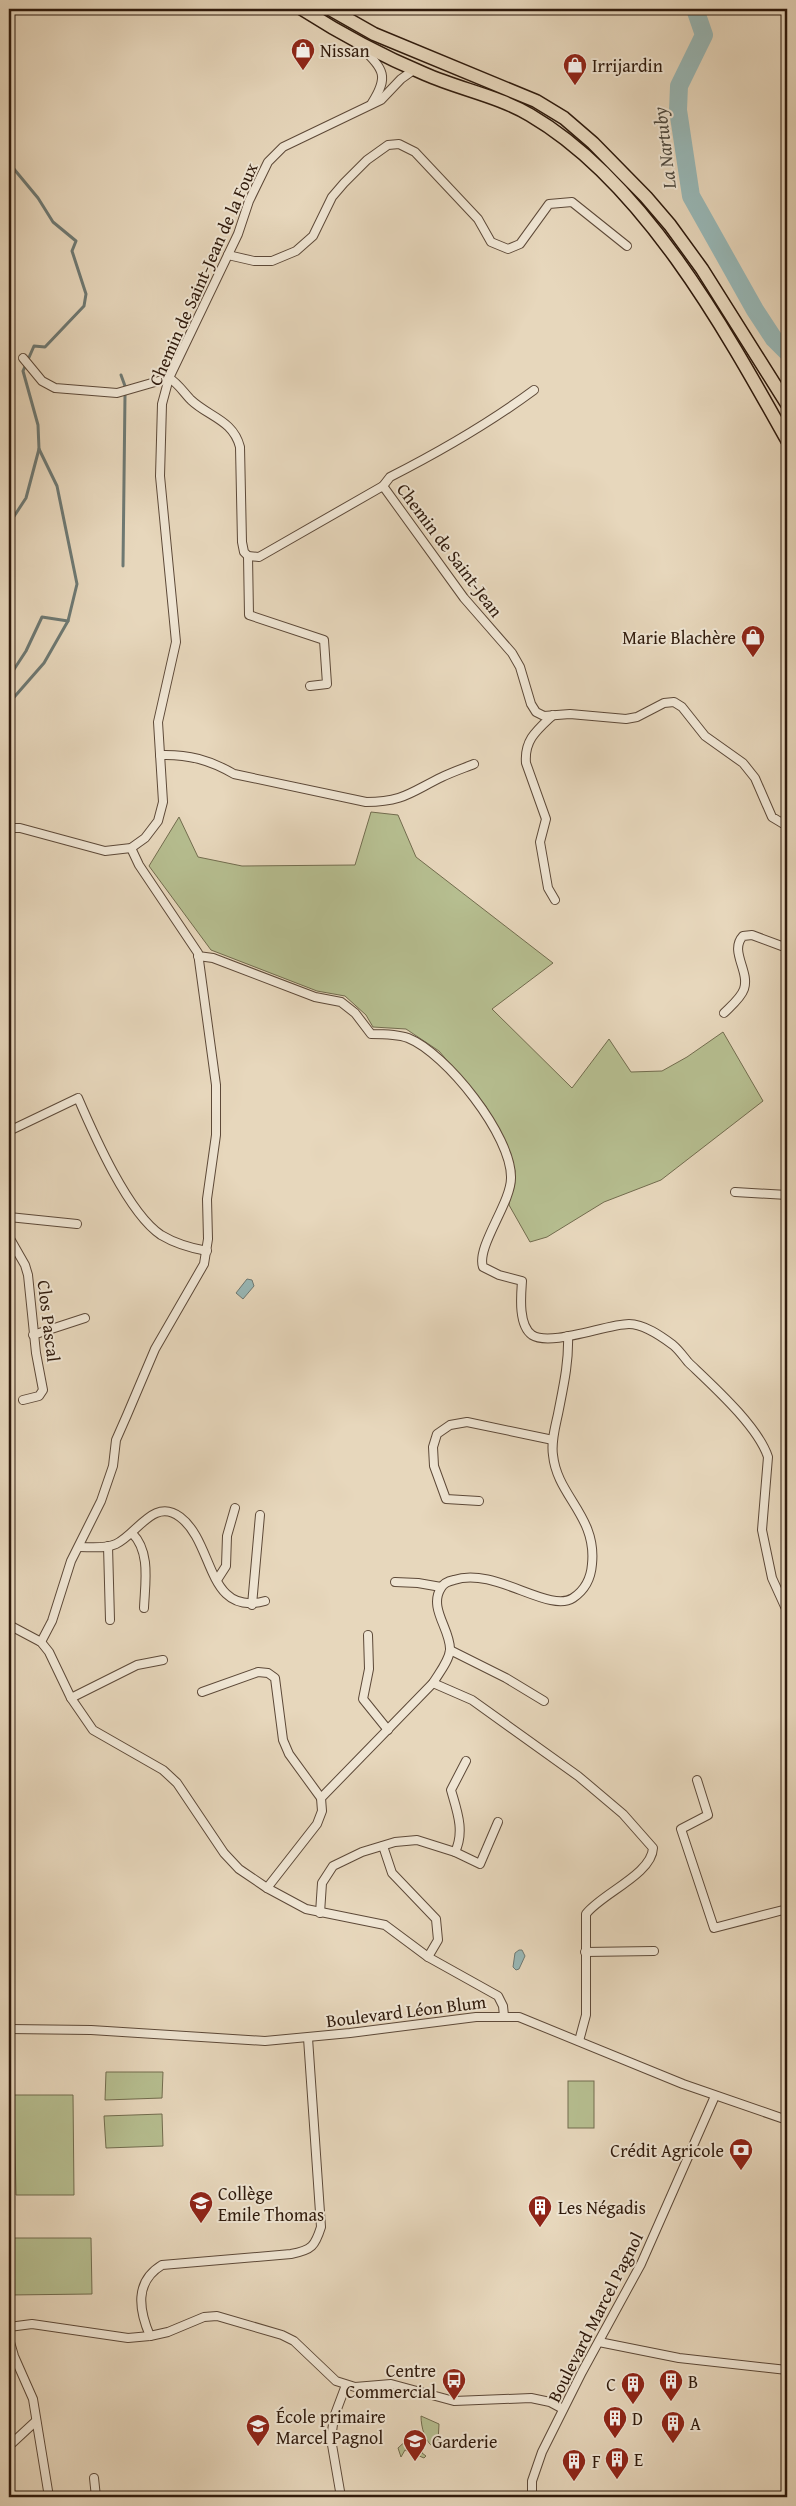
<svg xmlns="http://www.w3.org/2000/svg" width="796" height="2506" viewBox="0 0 796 2506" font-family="'Gentium Book Plus',serif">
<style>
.green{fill:#b6be90;stroke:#726c4e}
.water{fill:#98b8b7;stroke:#6e7973}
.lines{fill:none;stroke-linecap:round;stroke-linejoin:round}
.stream{stroke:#6e7973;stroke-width:3}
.river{stroke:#98b8b7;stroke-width:18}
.street-casing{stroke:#5d4938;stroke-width:10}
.primary-casing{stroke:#2f1a0c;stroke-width:15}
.street{stroke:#efe5d3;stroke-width:8}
.primary{stroke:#e7d7bc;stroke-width:12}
.labels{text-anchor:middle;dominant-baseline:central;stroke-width:4;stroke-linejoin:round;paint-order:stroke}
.poi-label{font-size:18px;fill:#2f1a0c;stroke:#efe5d3;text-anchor:start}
.street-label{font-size:18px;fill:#2f1a0c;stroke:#efe5d3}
.water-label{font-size:19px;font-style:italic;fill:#4e493f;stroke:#efe5d3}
</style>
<rect width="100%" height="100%" fill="#e7d7bc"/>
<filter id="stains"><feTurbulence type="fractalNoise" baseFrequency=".004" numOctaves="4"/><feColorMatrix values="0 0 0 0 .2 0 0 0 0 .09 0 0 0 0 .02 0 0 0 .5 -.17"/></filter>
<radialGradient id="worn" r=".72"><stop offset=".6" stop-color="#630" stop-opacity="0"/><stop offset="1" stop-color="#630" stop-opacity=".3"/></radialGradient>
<g class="green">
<path d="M 371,812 L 398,815 L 416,857 L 553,963 L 492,1009 L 572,1088 L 609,1039 L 631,1072 L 662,1071 L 687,1057 L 723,1032 L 763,1101 L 661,1180 L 604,1202 L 547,1237 L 530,1242 L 509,1205 L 515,1171 L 499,1129 L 485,1105 L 439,1051 L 406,1029 L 373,1027 L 366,1015 L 345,996 L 317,991 L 211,950 L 149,866 L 179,817 L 198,857 L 242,866 L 355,865 Z"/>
<path d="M 106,2072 L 163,2072 L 162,2098 L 105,2100 Z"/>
<rect x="568" y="2081" width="26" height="47"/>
<path d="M 14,2095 L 73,2095 L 74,2195 L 16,2195 Z"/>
<path d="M 162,2114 L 163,2146 L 106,2148 L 104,2116 Z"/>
<path d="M 9,2238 L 91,2238 L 92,2294 L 9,2295 Z"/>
<path d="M 421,2416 L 439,2424 L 438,2443 L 435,2448 C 425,2443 421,2427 421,2416 Z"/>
<path d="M 410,2437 C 419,2439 423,2444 422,2453 L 426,2456 L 424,2458 L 405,2450 L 401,2457 L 398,2448 Z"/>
</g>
<g class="water">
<path d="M 247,1279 L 252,1280 L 254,1286 L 243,1299 L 236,1293 Z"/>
<path d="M 519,1950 L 522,1950 L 525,1956 L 519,1969 L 516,1970 L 513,1967 L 515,1953 Z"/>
</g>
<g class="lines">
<g class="stream">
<path d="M 9,163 L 38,198 L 53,222 L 76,241 L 72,251 L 86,294 L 84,306 L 45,347 L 34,346 L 23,371 L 38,425 L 39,449 L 26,498 L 9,524"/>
<path d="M 121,375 L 125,386"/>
<path d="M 123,566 L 125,395"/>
<path d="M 9,677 L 26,651 L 42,617 L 68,621"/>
<path d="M 9,703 L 44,663 L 68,621 L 77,584 L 57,486 L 39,449"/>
</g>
<path class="river" d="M 695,9 L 704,35 L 679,86 L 678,110 L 691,196 L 755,310 L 774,339 L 787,352"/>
<g class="street-casing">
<g id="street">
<path d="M 362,48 C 384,70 389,76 372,103"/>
<path d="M 228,255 L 254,261 L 272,261 L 296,251 L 313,236 L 332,197 L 344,183 L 367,160 L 388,145 L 399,144 L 415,152 L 478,219 L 491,242 L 508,249 L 520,244 L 549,204 L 572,202 L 627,246"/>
<path d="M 23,358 L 42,381 L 55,388 L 117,393 L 169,378"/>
<path d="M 169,378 C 178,383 184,393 191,400 C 209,417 233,420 240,447 L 242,542 L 244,552 L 248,556 L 259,557 L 383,486 L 464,598 L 512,653 L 520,667 L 531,704 L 536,712 L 544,716 L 570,714 L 626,719 L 637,717 L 664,703 L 674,702 L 682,707 L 705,736 L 743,763 L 755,778 L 772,817 L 787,826"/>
<path d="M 383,486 L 390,477 C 441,451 488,424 534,390"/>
<path d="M 248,556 L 249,615 L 324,640 L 327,684 L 310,686"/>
<path d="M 553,715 C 537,730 524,740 526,763 L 546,819 L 540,842 L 548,888 L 555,900"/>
<path d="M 160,755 C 188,754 210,760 234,774 L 366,802 C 403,802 411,792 442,777 C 452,772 464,768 474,764"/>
<path d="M 9,828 L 20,828 L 105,851 L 131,848 L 145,838 L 158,821 L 163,802 L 158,722 L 176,642 L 160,476 L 162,404 L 169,378 L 238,234 L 249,201 L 268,162 L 283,147 L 381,100 L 401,79 L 415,69"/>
<path d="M 198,956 L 213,958 L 315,997 L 341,1002 L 355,1013 L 371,1034 C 383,1034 397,1034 408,1038 C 446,1053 512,1136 511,1178 C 511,1203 476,1247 483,1267 L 499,1275 L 522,1281 C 521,1295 518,1325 532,1335 C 550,1347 607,1324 629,1324 C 644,1324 661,1336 673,1345 C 679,1350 683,1356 688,1362 C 712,1385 758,1426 768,1457 L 762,1530 L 772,1578 L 787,1611"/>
<path d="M 724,1013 C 731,1006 741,998 744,989 C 750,971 729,951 743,936 L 752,935 L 787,948"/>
<path d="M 9,1131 L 78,1098 C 94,1135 128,1213 161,1235 C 176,1244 190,1248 207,1251"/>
<path d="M 735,1192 L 787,1195"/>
<path d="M 9,1217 L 77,1224"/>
<path d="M 9,1237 L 25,1265 L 28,1275 L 36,1353 L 43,1390 L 39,1396 L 23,1400"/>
<path d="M 33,1335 L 85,1318"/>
<path d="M 479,1501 L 446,1499 L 434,1466 L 433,1447 L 437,1434 L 450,1425 L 467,1422 L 553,1440"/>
<path d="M 132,1533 C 151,1552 145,1583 144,1608"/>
<path d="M 108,1546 L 110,1620"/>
<path d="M 79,1547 C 91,1547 105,1549 116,1544 C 137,1534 154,1497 180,1517 C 215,1543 206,1617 265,1601"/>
<path d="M 217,1580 L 226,1566 L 227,1536 L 235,1508"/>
<path d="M 395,1582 L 418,1583 L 441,1587"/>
<path d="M 252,1605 L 260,1515"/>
<path d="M 9,1625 L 41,1642 L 49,1652 L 71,1698 L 93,1730 L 163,1770 L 177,1783 L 224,1853 L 239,1869 L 267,1888 L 306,1909 L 385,1925 L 428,1957 L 498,1996 L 503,2006 L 504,2016"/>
<path d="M 368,1635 L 369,1669 L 363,1699 L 388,1730"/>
<path d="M 41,1642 L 52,1621 L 71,1561 L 101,1501 L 113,1466 L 116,1440 L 127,1415 L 155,1349 L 204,1264 L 208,1239 L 207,1199 L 216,1135 L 216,1085 L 198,953 L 139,865 L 131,848"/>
<path d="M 450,1650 L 506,1678 L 544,1701"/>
<path d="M 433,1683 L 472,1700 L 578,1776 L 623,1814 L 653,1848 C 652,1874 601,1894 586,1914 L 586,2015 L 579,2041"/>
<path d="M 202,1692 L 258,1672 L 268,1673 L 275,1678 L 283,1740 L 289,1754 L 321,1798"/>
<path d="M 71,1698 L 137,1665 L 163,1660"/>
<path d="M 697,1780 L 708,1815 L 681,1829 L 714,1928 L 787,1909"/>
<path d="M 383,1846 L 392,1873 L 436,1919 L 438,1940 L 428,1957"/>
<path d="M 455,1852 C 465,1831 457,1811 451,1790 L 466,1761"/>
<path d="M 267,1888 L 317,1824 L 322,1811 L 321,1798 L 433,1683 C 439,1673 449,1661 450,1650 C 451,1630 428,1608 441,1588 C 443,1584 449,1581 454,1580 C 494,1566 549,1614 573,1598 C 585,1590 591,1578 592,1564 C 597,1516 557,1496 553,1455 C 551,1442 555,1428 558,1414 C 563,1388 569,1363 568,1336"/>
<path d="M 320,1913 L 322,1883 L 333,1866 L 362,1852 L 395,1842 L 417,1840 L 455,1852 L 480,1864 L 498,1822"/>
<path d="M 585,1952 L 654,1951"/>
<path d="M 9,2029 L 91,2030 L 265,2041 L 350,2033 L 476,2017 L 519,2017 L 683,2084 L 787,2120"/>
<path d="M 9,2327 L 32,2324 L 128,2338 L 150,2336 L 168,2332 L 204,2317 L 217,2316 L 282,2335 L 294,2341 L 336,2381 L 355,2387 L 391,2384 L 454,2401 L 531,2398 L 550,2402 L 563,2409"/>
<path d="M 150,2336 C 139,2310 134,2282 162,2265 L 291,2254 C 312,2250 315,2246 321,2227 L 308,2038"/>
<path d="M 9,2339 L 14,2356 L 33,2399 L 49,2497"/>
<path d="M 599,2342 L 679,2358 L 787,2370"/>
<path d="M 9,2446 L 36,2421"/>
<path d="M 94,2478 L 96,2497"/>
<path d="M 341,2497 L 331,2439 L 334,2417 L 346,2385"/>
<path d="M 532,2497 L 532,2481 L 542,2452 L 582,2372 L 641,2264 L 715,2096"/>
</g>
</g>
<g class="primary-casing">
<g id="primary">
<path d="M 302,9 C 341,34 382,56 425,74 C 459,89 498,96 530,115 C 643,181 725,329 787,440"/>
<path d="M 330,9 L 374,34 L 536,101 L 564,118 L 593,143 L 646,197 L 670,225 L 702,269 L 787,404"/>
</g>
</g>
<use href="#street" class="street"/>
<use href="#primary" class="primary"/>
</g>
<defs>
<g id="shop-pin" transform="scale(1.25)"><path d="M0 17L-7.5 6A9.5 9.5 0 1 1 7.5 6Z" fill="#8f2418" stroke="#efe5d3"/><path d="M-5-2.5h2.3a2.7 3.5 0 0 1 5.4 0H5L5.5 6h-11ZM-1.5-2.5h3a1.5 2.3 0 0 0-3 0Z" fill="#fff"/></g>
<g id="bank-pin" transform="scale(1.25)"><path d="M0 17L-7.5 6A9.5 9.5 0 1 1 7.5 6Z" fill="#8f2418" stroke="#efe5d3"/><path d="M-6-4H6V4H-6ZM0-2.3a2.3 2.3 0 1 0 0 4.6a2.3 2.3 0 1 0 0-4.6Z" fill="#fff"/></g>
<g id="school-pin" transform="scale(1.25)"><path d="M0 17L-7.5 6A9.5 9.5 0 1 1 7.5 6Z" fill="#8f2418" stroke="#efe5d3"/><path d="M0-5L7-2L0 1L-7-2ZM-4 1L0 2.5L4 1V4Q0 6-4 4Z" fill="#fff"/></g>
<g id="building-pin" transform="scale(1.25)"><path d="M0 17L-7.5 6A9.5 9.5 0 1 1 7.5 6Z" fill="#8f2418" stroke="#efe5d3"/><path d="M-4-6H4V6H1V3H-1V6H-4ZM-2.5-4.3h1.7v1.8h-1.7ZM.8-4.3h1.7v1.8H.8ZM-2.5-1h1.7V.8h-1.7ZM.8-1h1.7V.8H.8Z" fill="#fff"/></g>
<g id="bus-pin" transform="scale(1.25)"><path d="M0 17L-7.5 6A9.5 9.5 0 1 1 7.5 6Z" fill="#8f2418" stroke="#efe5d3"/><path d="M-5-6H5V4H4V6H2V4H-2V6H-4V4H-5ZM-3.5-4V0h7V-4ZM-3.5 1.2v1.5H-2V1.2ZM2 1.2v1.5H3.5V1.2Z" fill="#fff"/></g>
</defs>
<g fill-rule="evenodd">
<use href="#shop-pin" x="303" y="50"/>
<use href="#shop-pin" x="575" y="65"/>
<use href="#shop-pin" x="753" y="637"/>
<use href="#bank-pin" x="741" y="2150"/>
<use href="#school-pin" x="201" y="2203"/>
<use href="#building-pin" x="540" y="2207"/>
<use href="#bus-pin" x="454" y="2380"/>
<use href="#building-pin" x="671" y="2381"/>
<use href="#building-pin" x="633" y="2384"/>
<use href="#building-pin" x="615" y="2418"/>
<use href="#building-pin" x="673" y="2423"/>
<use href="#school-pin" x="258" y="2426"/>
<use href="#school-pin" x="415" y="2441"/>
<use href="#building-pin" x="617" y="2459"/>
<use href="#building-pin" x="574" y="2461"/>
</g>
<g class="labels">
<g class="poi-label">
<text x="320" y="50">Nissan</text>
<text x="592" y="65">Irrijardin</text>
<text x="736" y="637" text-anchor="end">Marie Blachère</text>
<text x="724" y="2150" text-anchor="end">Crédit Agricole</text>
<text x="218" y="2193">Collège<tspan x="218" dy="21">Emile Thomas</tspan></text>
<text x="558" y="2207">Les Négadis</text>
<text x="436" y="2370" text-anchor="end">Centre<tspan x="436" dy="21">Commercial</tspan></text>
<text x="688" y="2381">B</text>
<text x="616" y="2384" text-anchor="end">C</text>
<text x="276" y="2416">École primaire<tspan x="276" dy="21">Marcel Pagnol</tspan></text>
<text x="632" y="2418">D</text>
<text x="690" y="2423">A</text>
<text x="432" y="2441">Garderie</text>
<text x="634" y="2459">E</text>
<text x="592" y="2461">F</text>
</g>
<g class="street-label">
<text transform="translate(203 274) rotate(-66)">Chemin de Saint-Jean de la Foux</text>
<text transform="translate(450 550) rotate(53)">Chemin de Saint-Jean</text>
<text transform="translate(49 1321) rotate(83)">Clos Pascal</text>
<text transform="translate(406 2011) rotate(-7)">Boulevard Léon Blum</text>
<text transform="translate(595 2317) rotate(-63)">Boulevard Marcel Pagnol</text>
</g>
<g class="water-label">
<text transform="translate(664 148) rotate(-97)">La Nartuby</text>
</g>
</g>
<rect width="796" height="2506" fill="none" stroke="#e7d7bc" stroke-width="30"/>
<rect x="10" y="10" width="776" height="2486" fill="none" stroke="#2f1a0c" stroke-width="2.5"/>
<rect x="15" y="15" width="766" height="2476" fill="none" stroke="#2f1a0c"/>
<rect width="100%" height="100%" filter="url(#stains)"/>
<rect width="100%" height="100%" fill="url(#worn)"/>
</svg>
